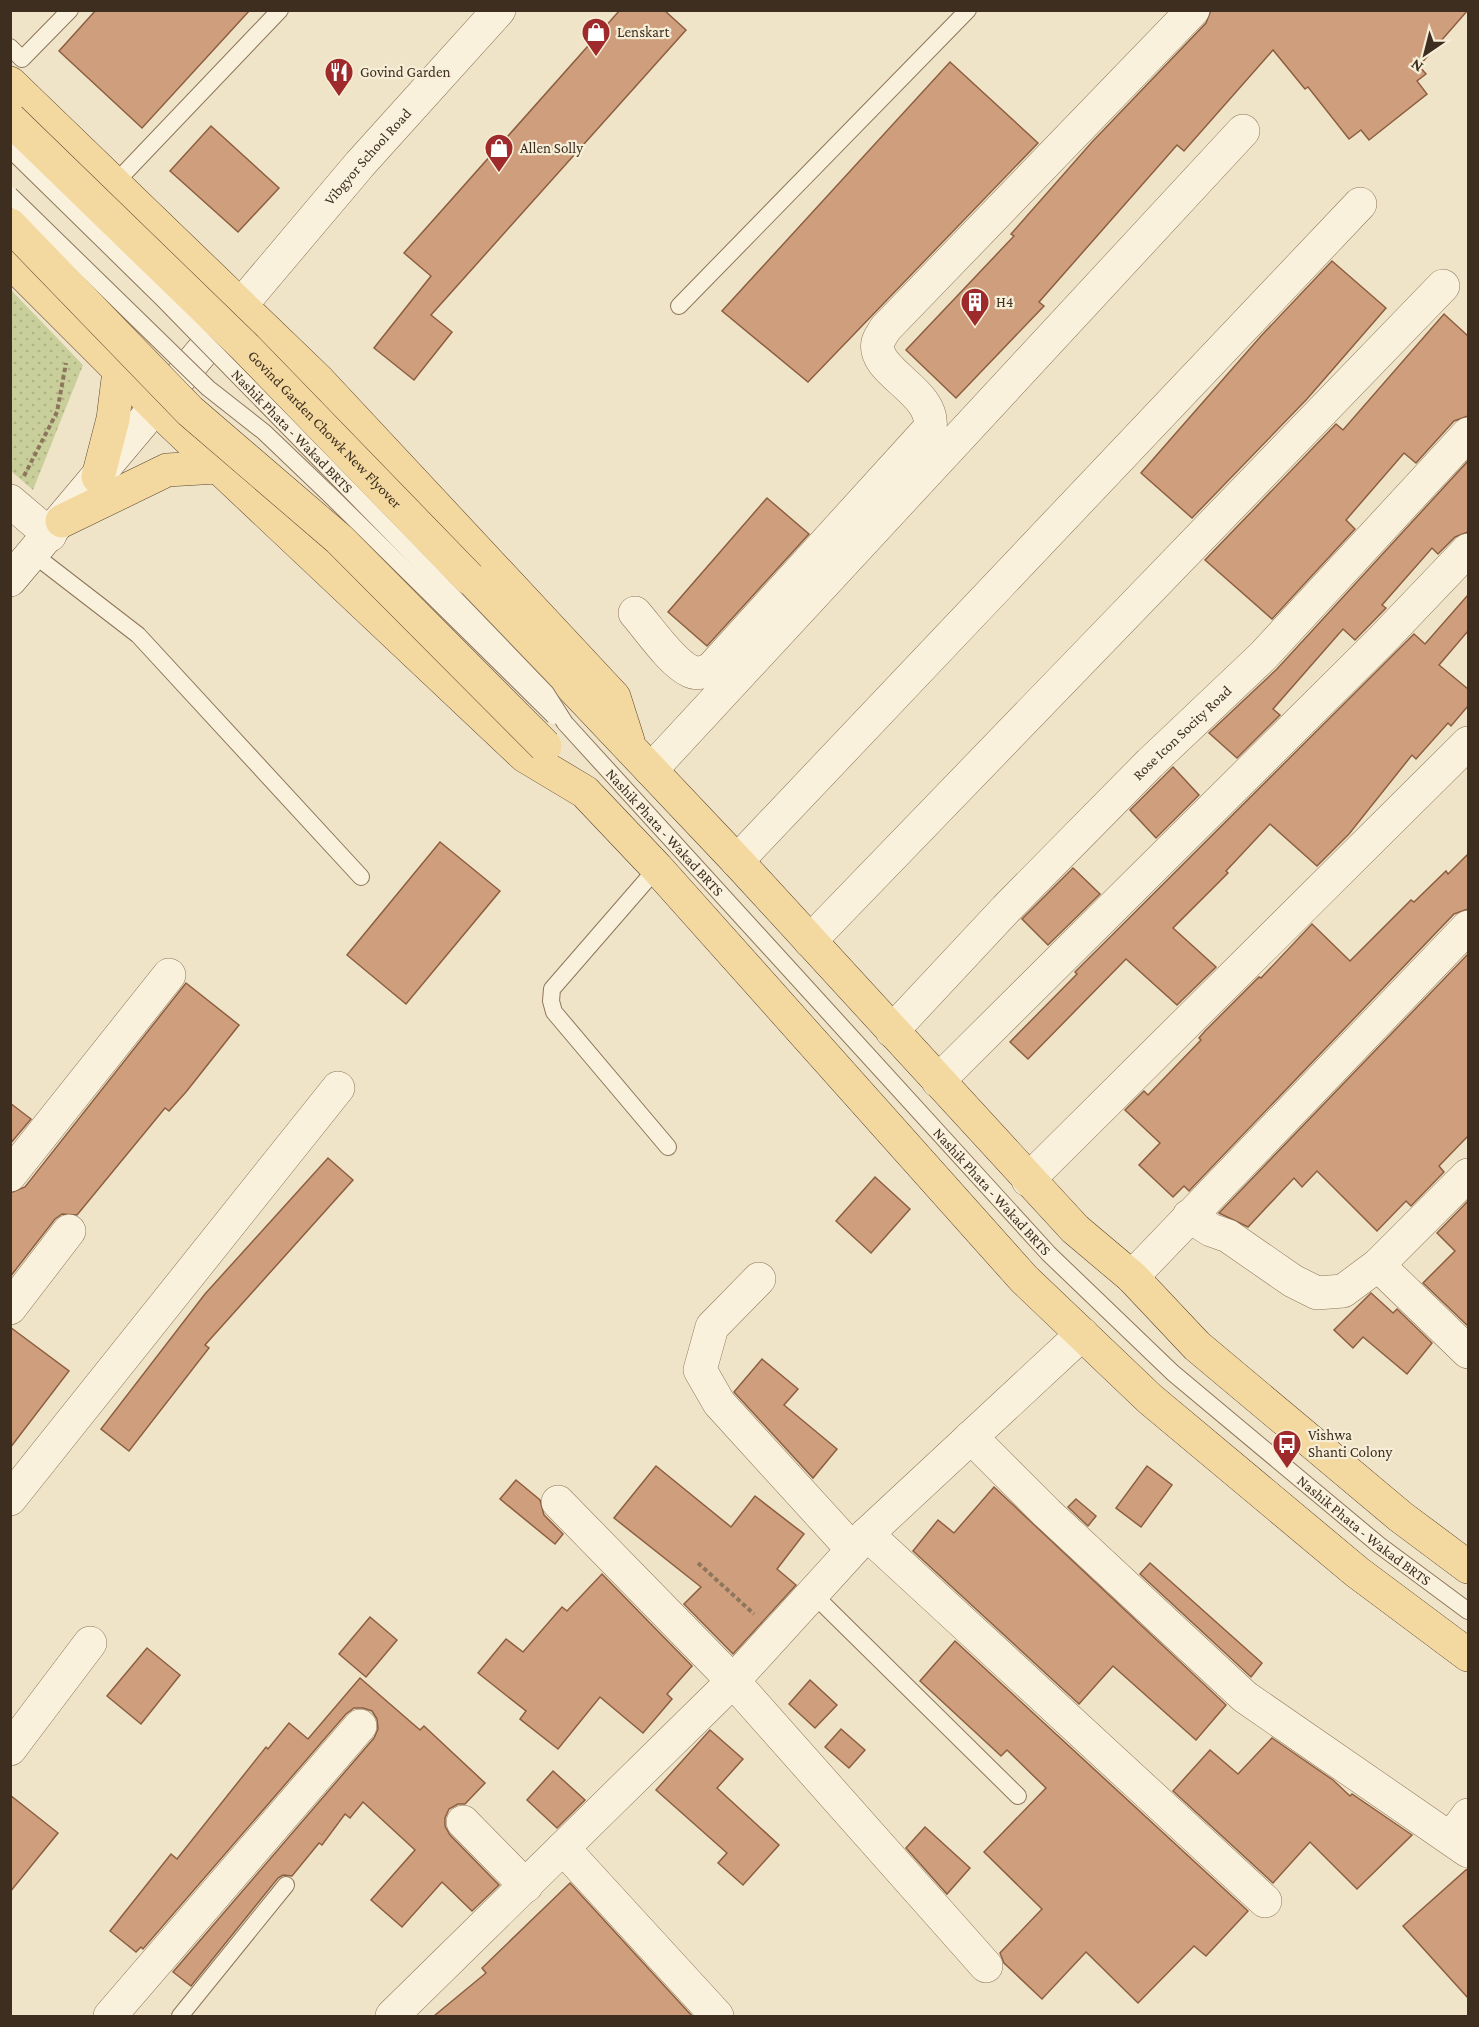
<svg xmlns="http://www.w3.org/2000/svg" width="1479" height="2027" viewBox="0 0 1479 2027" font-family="'Crimson Pro',serif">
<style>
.park{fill:url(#park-dots)}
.building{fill:#cf9f7d;stroke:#8d5f41;stroke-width:1.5}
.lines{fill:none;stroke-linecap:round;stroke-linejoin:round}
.service-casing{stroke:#8d765c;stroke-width:18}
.minor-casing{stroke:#8d765c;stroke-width:34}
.tertiary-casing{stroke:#8d765c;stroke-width:34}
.secondary-casing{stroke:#6f573f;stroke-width:34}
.primary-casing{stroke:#5b4430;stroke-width:34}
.path{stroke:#8d765c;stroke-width:4;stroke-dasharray:4.5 3;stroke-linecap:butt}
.service{stroke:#faf1dc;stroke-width:16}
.minor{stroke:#faf1dc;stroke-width:33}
.tertiary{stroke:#faf1dc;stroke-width:33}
.secondary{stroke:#faf1dc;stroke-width:33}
.primary{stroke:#f3d9a0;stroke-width:33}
.service-bridge-casing{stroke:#8d765c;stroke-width:18;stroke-linecap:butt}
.primary-bridge-casing{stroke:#5b4430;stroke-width:34;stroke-linecap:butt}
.service-bridge{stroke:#faf1dc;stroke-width:16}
.primary-bridge{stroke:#f3d9a0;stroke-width:33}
.labels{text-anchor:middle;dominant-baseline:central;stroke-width:4.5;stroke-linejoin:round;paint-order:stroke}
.poi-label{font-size:15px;fill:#3d2e20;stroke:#f7eed8;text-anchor:start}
.street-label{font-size:15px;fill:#3d2e20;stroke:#f7eed8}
</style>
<defs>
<pattern id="park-dots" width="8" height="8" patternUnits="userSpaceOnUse" patternTransform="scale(1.5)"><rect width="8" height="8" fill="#c9cf9b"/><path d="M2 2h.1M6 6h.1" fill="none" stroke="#aeb285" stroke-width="1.8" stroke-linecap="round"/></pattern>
</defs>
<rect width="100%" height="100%" fill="#f0e4c8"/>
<path class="park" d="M 11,290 L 83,365 L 33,490 L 11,471 Z"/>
<g class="building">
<path d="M 96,10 L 250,10 L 142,128 L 59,51 Z"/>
<path d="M 620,10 L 664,10 L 686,30 L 431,315 L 452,332 L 414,380 L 374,348 L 431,276 L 404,253 Z"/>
<path d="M 1211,10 L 1468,10 L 1419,66 L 1426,74 L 1417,81 L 1427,94 L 1369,140 L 1361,130 L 1349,139 L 1308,87 L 1305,89 L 1273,50 L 1184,151 L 1177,145 L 1039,302 L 1044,306 L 956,398 L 906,350 L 1014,236 L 1011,234 L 1092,142 L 1206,23 Z"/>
<path d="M 950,62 L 1038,143 L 808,382 L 722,311 Z"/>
<path d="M 211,126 L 279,188 L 238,232 L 170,171 Z"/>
<path d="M 1332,261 L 1386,308 L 1307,399 L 1192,518 L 1141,473 L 1261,336 Z"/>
<path d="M 1444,314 L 1468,336 L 1468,416 L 1454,421 L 1416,463 L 1404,453 L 1346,520 L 1355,529 L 1272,619 L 1205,560 L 1336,424 L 1343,430 Z"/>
<path d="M 1468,461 L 1468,532 L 1455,537 L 1438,554 L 1432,548 L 1382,605 L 1386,608 L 1355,640 L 1343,629 L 1273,709 L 1280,715 L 1237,758 L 1209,733 L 1277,669 Z"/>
<path d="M 767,498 L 809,534 L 707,646 L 668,612 Z"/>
<path d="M 1468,595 L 1468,631 L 1439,665 L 1468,689 L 1468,706 L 1451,726 L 1448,723 L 1416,759 L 1412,755 L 1349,834 L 1317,866 L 1270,824 L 1226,871 L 1228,873 L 1173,928 L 1216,967 L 1177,1005 L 1126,959 L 1028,1059 L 1010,1042 L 1077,974 L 1075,972 L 1414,634 L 1425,644 Z"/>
<path d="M 1173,767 L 1199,795 L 1156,838 L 1130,810 Z"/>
<path d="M 440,842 L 500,891 L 406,1004 L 347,955 Z"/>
<path d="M 1468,854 L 1468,909 L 1454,914 L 1189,1191 L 1184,1186 L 1173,1197 L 1139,1165 L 1160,1143 L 1125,1110 L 1144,1091 L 1148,1095 L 1201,1040 L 1199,1038 L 1205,1031 L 1259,977 L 1261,978 L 1312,924 L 1350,961 L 1411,900 L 1414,902 L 1446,871 L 1448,874 Z"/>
<path d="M 1073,868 L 1100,894 L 1048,945 L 1022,919 Z"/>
<path d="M 1468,954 L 1468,1136 L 1439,1166 L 1444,1172 L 1411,1206 L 1406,1201 L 1377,1231 L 1317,1171 L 1302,1187 L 1294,1178 L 1248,1227 L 1219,1213 Z"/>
<path d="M 186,983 L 239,1025 L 186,1092 L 169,1111 L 165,1108 L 77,1215 L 62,1214 L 55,1219 L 10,1277 L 10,1193 L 25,1187 Z"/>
<path d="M 10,1103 L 31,1119 L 10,1144 Z"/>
<path d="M 328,1158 L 353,1180 L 205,1345 L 209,1348 L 129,1451 L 101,1429 L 205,1294 Z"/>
<path d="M 875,1177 L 910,1209 L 871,1253 L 836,1221 Z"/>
<path d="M 1468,1201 L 1468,1326 L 1423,1283 L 1455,1251 L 1437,1233 Z"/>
<path d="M 1371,1293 L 1393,1313 L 1397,1309 L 1432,1343 L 1407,1374 L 1363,1337 L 1353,1348 L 1334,1330 Z"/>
<path d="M 10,1327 L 69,1371 L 10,1448 Z"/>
<path d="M 762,1359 L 798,1389 L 784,1405 L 837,1449 L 813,1478 L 734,1392 Z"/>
<path d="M 656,1466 L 731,1527 L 755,1496 L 804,1534 L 777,1569 L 796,1585 L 733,1654 L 684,1604 L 701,1587 L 614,1518 Z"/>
<path d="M 1147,1466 L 1172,1485 L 1141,1527 L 1116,1508 Z"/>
<path d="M 516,1480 L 540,1500 L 544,1515 L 563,1534 L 555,1544 L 500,1499 Z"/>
<path d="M 994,1487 L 1226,1705 L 1196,1740 L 1113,1666 L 1079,1704 L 913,1551 L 938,1520 L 954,1533 Z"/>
<path d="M 1076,1499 L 1096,1516 L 1088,1526 L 1068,1507 Z"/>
<path d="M 1150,1563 L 1262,1663 L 1251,1677 L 1140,1574 Z"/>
<path d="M 602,1574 L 692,1666 L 667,1694 L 672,1699 L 643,1733 L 600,1697 L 558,1749 L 520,1719 L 526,1711 L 478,1673 L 506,1639 L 523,1652 L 562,1607 L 567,1611 Z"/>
<path d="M 370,1617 L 397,1640 L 366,1677 L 339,1654 Z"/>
<path d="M 955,1641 L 1248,1911 L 1206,1956 L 1194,1946 L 1138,2003 L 1086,1952 L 1042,1999 L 1004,1963 L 1000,1953 L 1042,1909 L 984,1852 L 1046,1788 L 1007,1750 L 1001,1756 L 920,1681 Z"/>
<path d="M 147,1648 L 180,1675 L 141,1724 L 107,1696 Z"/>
<path d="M 360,1678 L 420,1730 L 424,1726 L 485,1783 L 465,1804 L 458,1804 L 449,1809 L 445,1818 L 445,1826 L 450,1835 L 499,1885 L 472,1911 L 442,1882 L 402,1927 L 371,1900 L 415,1850 L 363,1802 L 350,1818 L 345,1814 L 322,1845 L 319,1843 L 292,1876 L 283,1875 L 278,1878 L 191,1986 L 173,1972 L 374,1738 L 378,1729 L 377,1719 L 372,1711 L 363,1708 L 354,1708 L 346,1714 L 143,1949 L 141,1947 L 136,1952 L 110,1931 L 171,1854 L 177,1859 L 266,1747 L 268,1749 L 289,1723 L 308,1739 Z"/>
<path d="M 810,1680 L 837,1705 L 815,1728 L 789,1704 Z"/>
<path d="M 841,1729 L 865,1750 L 849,1768 L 825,1747 Z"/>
<path d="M 710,1730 L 743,1759 L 717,1788 L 779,1845 L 743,1885 L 718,1863 L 727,1853 L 656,1790 Z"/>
<path d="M 1272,1738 L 1333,1780 L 1350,1796 L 1352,1794 L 1412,1835 L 1357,1889 L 1310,1842 L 1273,1883 L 1173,1791 L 1210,1750 L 1238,1774 Z"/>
<path d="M 553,1771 L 585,1800 L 557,1828 L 527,1800 Z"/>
<path d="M 10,1795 L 58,1833 L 10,1892 Z"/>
<path d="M 925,1827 L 970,1868 L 947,1894 L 906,1848 Z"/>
<path d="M 1466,1870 L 1468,1869 L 1468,1998 L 1403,1926 Z"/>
<path d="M 570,1883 L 692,2016 L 434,2016 L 486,1973 L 482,1968 Z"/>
</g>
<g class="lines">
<g class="service-casing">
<g id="service">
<path d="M 10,47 L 22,59 L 70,10"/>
<path d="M 115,183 L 280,10"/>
<path d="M 679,306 L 968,10"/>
<path d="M 33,554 L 138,635 L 361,877"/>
<path id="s1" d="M 565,723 L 1049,1254 L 1173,1373 L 1379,1545 L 1468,1611"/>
<path d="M 657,868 L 552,989 L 551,1001 L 554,1012 L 668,1147"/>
<path d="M 814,1595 L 1018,1796"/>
<path d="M 180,2016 L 286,1885"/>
</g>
</g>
<g class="minor-casing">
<g id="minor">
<path d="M 10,501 L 50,535"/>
<path d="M 635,613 C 649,629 672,663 690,671 C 698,675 705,672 712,668 L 930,428 C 936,391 871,372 878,342 C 879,338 883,333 885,329 L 1193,10"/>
<path d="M 651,770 L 1243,131"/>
<path d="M 737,861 L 1360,204"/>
<path d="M 810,941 L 1443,286"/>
<path id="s2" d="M 892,1031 L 1006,909 L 1150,763 L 1263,656 L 1468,434"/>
<path d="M 938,1081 L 1382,640 L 1468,550"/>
<path d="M 10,1175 L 169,975"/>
<path d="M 1028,1180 L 1468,743"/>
<path d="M 1189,1216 L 1211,1230 L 1228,1236 L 1293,1281 L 1317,1293 L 1343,1291 L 1378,1265 L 1468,1175"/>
<path d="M 1378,1265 L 1468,1352"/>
<path d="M 1132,1277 L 1468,927"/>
<path d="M 759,1279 L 712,1327 L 700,1370 L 719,1403 L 852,1549"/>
<path d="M 10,1308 L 69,1231"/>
<path d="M 971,1437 L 1047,1513 L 1245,1697 L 1468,1851"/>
<path d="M 10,1499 L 338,1088"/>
<path d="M 558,1502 L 733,1681 L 986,1966"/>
<path d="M 867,1534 L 1265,1901"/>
<path d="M 10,1749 L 90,1643"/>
<path d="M 463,1822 L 526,1886"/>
<path d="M 1451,1838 L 1468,1815"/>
<path d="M 563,1848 L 717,2016"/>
<path d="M 110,2016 L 360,1726"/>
<path d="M 392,2016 L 733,1681 L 867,1534 L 1082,1334"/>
</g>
</g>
<g class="tertiary-casing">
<g id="tertiary">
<path id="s3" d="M 241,305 L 360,164 L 499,10"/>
</g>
</g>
<g class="secondary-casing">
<path id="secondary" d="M 10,580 L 231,317"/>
</g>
<g class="primary-casing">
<g id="primary">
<path d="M 10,83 L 319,381 L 614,697 L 628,741"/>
<path d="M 10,261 L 175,426 L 525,756 L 585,792 L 657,868 L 1024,1279 L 1150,1399 L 1357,1572 L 1468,1655"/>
<path d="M 98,477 L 113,419 L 119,371"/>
<path d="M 62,521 L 167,470 L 218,467"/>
<path d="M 469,578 L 737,861 L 1075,1229 L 1132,1277 L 1197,1346 L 1401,1517 L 1468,1567"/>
</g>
</g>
<g class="path">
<path d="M 24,476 L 57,412 L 66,363"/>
<path d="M 698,1563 L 754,1614"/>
</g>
<use href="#service" class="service"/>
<use href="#minor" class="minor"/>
<use href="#tertiary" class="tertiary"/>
<use href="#secondary" class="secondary"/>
<use href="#primary" class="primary"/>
<g class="service-bridge-casing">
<g id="service-bridge">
<path id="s4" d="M 10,149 L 162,298 L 418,560 L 546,693 L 565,723"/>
<path d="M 10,195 L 208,388 L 264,432 L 333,498 L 554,716"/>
</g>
</g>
<g class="primary-bridge-casing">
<g id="primary-bridge">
<path id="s5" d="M 10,119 L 246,348 L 469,578"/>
<path d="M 10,225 L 190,411 L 339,539 L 545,746"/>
</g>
</g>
<use href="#service-bridge" class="service-bridge"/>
<use href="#primary-bridge" class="primary-bridge"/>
</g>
<defs>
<g id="shop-pin" transform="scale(1.5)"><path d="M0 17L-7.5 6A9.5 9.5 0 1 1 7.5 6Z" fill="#9e2a2b" stroke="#f7eed8"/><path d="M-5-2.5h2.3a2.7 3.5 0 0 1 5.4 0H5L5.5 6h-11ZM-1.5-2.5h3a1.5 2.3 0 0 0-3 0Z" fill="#fff"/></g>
<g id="restaurant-pin" transform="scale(1.5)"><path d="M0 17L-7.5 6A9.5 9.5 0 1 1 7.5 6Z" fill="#9e2a2b" stroke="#f7eed8"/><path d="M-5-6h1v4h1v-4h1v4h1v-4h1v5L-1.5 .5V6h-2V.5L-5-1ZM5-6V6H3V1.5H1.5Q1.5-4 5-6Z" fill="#fff"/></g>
<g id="building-pin" transform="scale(1.5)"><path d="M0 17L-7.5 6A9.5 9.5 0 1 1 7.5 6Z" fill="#9e2a2b" stroke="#f7eed8"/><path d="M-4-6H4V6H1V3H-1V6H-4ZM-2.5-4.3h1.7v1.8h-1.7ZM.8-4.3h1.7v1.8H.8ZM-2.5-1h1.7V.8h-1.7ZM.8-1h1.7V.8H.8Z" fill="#fff"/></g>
<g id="bus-pin" transform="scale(1.5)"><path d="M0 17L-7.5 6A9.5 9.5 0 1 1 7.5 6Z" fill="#9e2a2b" stroke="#f7eed8"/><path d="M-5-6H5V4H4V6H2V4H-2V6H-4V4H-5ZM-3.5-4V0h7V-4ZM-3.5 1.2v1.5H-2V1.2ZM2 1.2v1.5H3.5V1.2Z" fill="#fff"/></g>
</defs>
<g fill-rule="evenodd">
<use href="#shop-pin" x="596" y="32"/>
<use href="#restaurant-pin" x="339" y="72"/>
<use href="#shop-pin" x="499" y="148"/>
<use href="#building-pin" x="975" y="302"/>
<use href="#bus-pin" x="1287" y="1444"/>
</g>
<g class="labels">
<g class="poi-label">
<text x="617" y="32">Lenskart</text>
<text x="360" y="72">Govind Garden</text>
<text x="520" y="148">Allen Solly</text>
<text x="996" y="302">H4</text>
<text x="1308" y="1435">Vishwa<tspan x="1308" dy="17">Shanti Colony</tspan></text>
</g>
<g class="street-label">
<text stroke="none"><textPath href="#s3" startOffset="195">Vibgyor School Road</textPath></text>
<text stroke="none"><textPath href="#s5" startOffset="442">Govind Garden Chowk New Flyover</textPath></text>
<text stroke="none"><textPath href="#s4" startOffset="399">Nashik Phata - Wakad BRTS</textPath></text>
<text stroke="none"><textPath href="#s2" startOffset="416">Rose Icon Socity Road</textPath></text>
<text stroke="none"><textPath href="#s1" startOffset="148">Nashik Phata - Wakad BRTS</textPath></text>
<text stroke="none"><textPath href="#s1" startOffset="634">Nashik Phata - Wakad BRTS</textPath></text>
<text stroke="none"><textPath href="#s1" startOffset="1138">Nashik Phata - Wakad BRTS</textPath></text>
</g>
</g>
<rect width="1479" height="2027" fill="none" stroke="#3d2e20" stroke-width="24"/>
<g transform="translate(1425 54) rotate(215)" stroke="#f7eed8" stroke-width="4.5" paint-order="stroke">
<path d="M0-4.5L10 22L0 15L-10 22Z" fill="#3d2e20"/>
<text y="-9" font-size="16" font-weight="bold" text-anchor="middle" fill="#3d2e20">N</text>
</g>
</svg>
